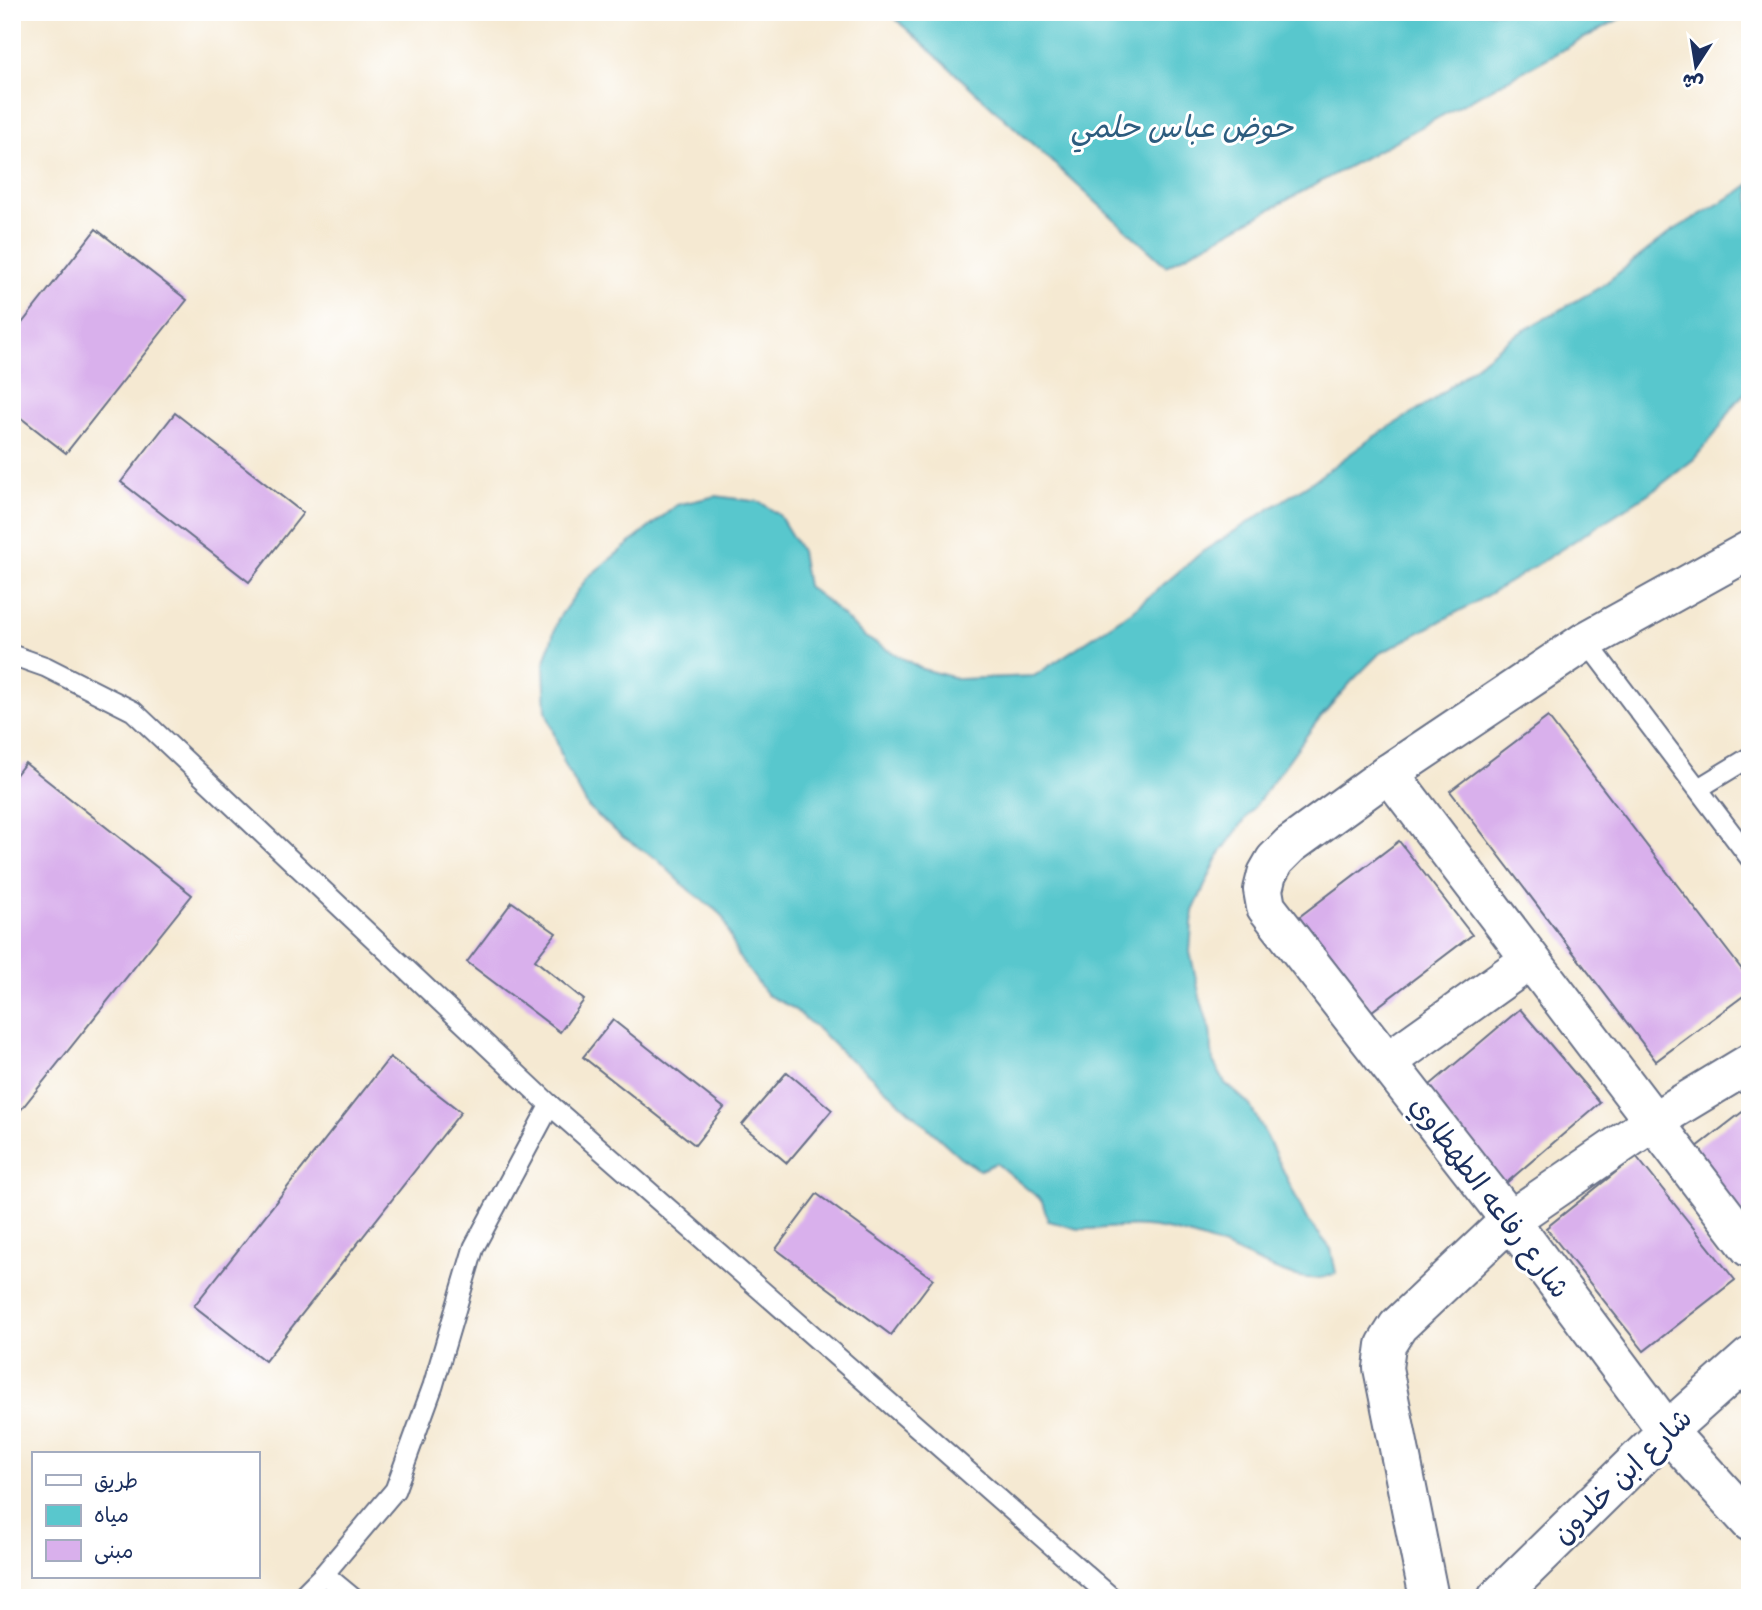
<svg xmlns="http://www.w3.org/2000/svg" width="1762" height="1610" viewBox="0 0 1762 1610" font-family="Caveat,'Playpen Sans Arabic',sans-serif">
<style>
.water{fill:#59c7cd;stroke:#3a7b96;stroke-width:2}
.building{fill:#d9b0ec}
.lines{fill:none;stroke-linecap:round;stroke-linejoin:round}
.lane-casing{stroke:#677087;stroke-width:23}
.street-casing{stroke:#677087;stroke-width:42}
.lane{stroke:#fff;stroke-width:19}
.street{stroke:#fff;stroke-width:38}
.labels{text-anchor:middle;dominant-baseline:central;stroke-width:6;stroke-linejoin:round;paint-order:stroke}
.street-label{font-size:28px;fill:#1b2f5e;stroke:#fff}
.water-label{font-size:30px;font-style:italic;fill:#2e5d7f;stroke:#fff}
</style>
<rect width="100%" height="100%" fill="#fff"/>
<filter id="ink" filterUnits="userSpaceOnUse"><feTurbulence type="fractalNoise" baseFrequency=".0143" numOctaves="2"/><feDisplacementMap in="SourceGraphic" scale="14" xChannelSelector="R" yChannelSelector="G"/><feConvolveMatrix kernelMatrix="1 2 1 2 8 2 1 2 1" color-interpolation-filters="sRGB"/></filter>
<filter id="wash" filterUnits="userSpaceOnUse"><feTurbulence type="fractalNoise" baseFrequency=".00686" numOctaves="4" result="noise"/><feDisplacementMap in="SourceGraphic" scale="28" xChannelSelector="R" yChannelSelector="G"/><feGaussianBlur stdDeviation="1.57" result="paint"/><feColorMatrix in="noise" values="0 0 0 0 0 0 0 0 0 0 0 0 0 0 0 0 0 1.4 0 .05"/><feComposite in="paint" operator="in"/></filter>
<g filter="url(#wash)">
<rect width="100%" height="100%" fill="#f5e9d2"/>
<g class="water">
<path d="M 888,12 L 1632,12 L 1166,266 Z"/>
<path d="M 1750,184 L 1750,388 L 1736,402 L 1716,433 L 1694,459 L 1657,488 L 1518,577 L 1467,607 L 1379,654 L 1352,681 L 1318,720 L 1219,855 L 1193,911 L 1190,952 L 1200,997 L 1210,1030 L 1213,1061 L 1225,1083 L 1249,1104 L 1267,1137 L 1306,1218 L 1331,1249 L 1336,1273 C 1304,1291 1255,1258 1224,1247 C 1200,1238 1171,1229 1145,1227 C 1124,1225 1100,1230 1080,1229 C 1070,1228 1059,1223 1048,1221 L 1042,1201 L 996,1163 L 980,1170 L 960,1157 L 863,1069 L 843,1054 L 823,1034 L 793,1008 L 767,995 L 738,956 L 722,915 L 689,890 L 658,860 L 621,836 L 588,807 L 564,763 L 546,711 L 544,665 L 558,619 L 587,578 L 677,505 L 716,496 L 760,502 L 779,515 L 801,551 L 807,586 L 828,602 L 865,637 L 922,669 L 960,679 L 1034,676 L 1132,611 L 1202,552 L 1312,482 L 1372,438 L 1433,400 L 1509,339 L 1602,286 L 1672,231 L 1739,192 Z"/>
</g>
<g id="blocks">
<g class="building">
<path d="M 96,229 L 187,300 L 66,453 L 12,411 L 12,336 Z"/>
<path d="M 175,413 L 303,513 L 249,582 L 121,482 Z"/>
<path d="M 1548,717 L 1750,980 L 1750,991 L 1656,1061 L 1450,791 Z"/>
<path d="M 25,763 L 192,895 L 12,1121 L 12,780 Z"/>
<path d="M 1399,841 L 1472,935 L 1372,1011 L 1299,917 Z"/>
<path d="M 512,902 L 556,933 L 535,960 L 584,1000 L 560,1032 L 467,962 Z"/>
<path d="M 1520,1009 L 1600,1103 L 1505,1184 L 1424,1090 Z"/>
<path d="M 613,1020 L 724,1108 L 695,1145 L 583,1057 Z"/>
<path d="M 390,1057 L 461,1112 L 265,1361 L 194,1306 Z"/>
<path d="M 787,1072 L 832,1110 L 787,1163 L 742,1125 Z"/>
<path d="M 1750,1106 L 1750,1224 L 1692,1151 Z"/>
<path d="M 1636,1156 L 1735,1280 L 1644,1351 L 1546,1228 Z"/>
<path d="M 817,1194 L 933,1279 L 891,1335 L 776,1249 Z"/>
</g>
</g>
</g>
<g filter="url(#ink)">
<use href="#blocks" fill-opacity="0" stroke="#677087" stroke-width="2"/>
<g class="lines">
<g class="lane-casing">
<g id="lane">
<path d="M 1586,641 L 1750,858"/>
<path d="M 12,655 L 46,667 L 133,711 L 550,1105"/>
<path d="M 1699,788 L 1750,757"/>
<path d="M 324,1574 L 353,1598"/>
<path d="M 300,1598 L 324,1574 L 395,1490 L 433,1386 L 474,1247 L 550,1105 L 1112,1598"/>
</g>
</g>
<g class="street-casing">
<g id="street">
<path d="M 1750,550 L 1586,641 L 1389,773 L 1290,845 L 1275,860 L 1267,874 L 1263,890 L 1266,907 L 1510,1220 L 1667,1431 L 1750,1522"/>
<path d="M 1389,773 L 1750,1248"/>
<path d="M 1387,1062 L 1530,960"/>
<path d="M 1429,1598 L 1383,1368 L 1386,1345 L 1398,1326 L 1510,1220 L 1654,1121 L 1750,1063"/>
<path d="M 1497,1598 L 1667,1431 L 1750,1357"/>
</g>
</g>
<use href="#lane" class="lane"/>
<use href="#street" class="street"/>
</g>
</g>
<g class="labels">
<g class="street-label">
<text transform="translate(1490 1197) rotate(53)">شارع رفاعه الطهطاوي</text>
<text transform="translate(1622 1476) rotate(-44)">شارع ابن خلدون</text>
</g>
<g class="water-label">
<text x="1182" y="127">حوض عباس حلمي</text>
</g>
</g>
<rect width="1762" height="1610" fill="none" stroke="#fff" stroke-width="42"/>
<rect x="32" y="1452" width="228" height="126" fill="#ffffff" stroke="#a4acbf" stroke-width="2"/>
<rect x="46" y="1475" width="35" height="10" fill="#ffffff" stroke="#a4acbf" stroke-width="2"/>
<text x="94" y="1488" font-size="21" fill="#1b2f5e">طريق</text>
<rect x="46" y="1505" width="35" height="21" fill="#59c7cd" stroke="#a4acbf" stroke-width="2"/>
<text x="94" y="1522" font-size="21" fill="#1b2f5e">مياه</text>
<rect x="46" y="1540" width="35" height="21" fill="#d9b0ec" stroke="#a4acbf" stroke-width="2"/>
<text x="94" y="1558" font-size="21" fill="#1b2f5e">مبنى</text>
<g transform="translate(1696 66) rotate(192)" stroke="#ffffff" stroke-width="5" paint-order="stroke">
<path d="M0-5L12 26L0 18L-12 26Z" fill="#1b2f5e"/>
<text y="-10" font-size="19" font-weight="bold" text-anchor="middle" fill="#1b2f5e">ش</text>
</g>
</svg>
